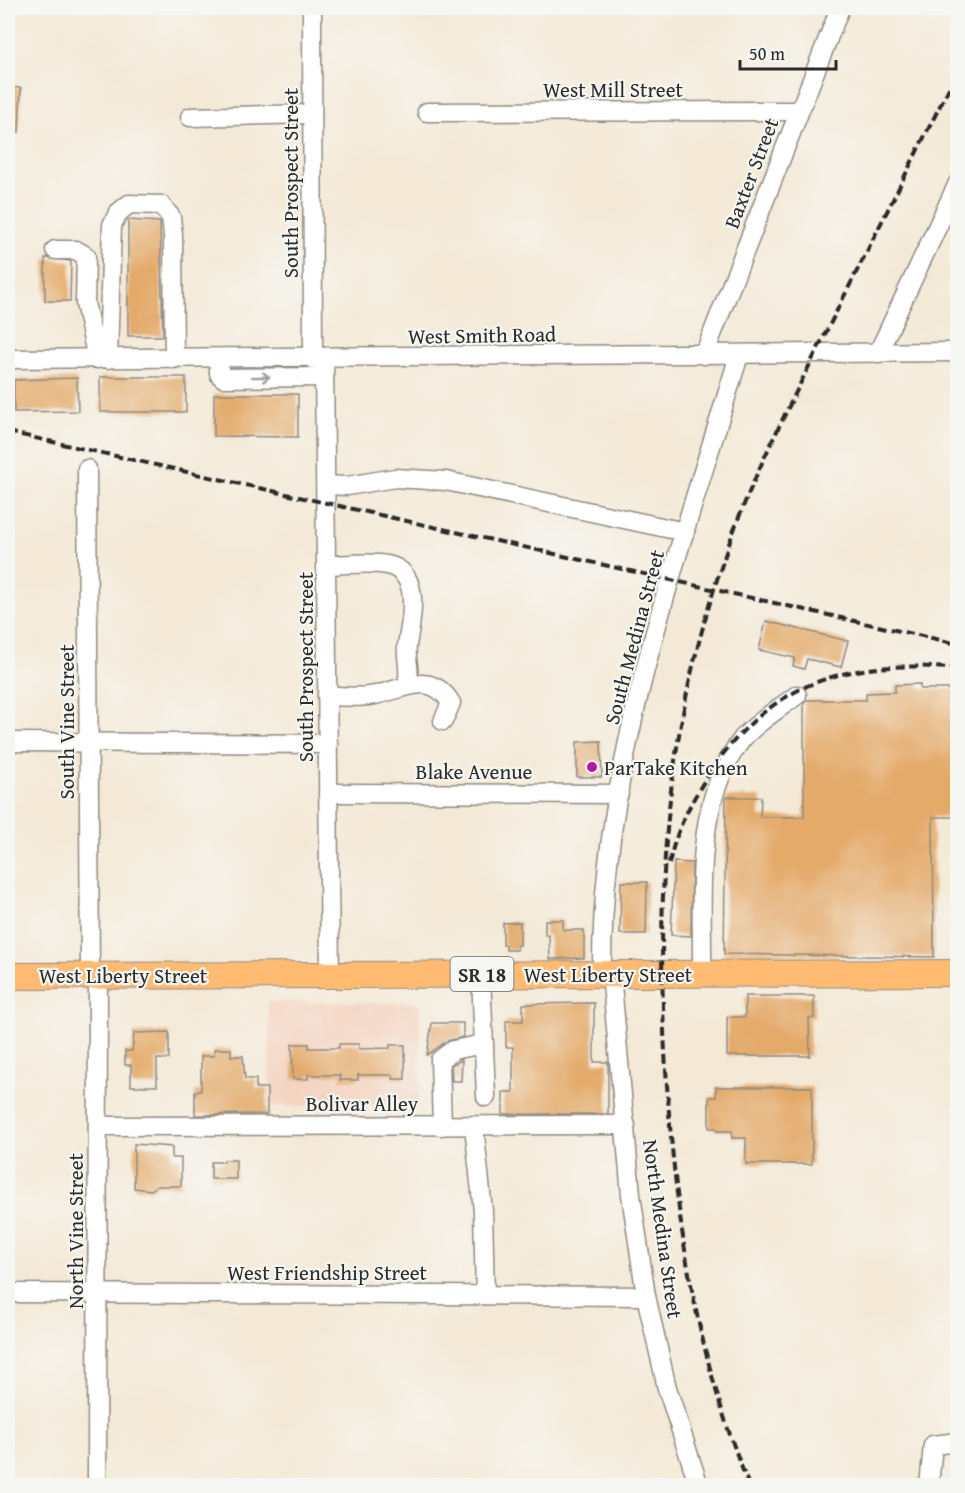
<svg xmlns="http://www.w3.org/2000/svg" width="965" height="1493" viewBox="0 0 965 1493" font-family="'Gentium Book Plus',serif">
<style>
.built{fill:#f4d3c0}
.building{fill:#e4aa6a}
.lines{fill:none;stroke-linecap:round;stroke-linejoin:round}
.minor-casing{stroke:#908a81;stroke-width:21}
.highway-casing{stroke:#908a81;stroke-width:28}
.minor{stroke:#fff;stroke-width:18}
.highway{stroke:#ffbb71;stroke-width:26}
.rail{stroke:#2b2b2b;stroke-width:4;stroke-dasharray:9 4.5;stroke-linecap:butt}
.oneway{stroke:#a0a0a0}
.poi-dot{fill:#b5179e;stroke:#f6f6f2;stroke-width:2}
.labels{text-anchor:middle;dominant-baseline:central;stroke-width:4.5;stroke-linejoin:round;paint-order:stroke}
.shield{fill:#f6f6f2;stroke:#686867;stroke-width:1.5}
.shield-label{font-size:20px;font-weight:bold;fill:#2b2b2b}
.street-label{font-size:21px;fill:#2b2b2b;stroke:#f6f6f2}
.poi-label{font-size:21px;fill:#2b2b2b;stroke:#f6f6f2;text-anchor:start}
</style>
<rect width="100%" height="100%" fill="#f6f6f2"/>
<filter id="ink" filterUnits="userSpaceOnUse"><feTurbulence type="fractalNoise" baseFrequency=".0167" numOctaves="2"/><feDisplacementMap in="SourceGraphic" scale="12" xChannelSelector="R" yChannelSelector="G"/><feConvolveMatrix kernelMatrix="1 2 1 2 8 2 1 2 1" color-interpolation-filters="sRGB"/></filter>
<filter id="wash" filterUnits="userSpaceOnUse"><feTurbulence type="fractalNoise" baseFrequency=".008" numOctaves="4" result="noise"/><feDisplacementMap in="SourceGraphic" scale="24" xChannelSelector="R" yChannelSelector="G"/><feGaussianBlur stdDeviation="1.35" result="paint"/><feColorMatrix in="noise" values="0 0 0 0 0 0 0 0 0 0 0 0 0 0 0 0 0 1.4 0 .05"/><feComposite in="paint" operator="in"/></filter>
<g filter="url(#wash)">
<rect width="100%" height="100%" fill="#f4e9d7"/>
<path class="built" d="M 268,1002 L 420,1003 L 419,1105 L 270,1106 Z"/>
<g id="blocks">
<g class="building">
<path d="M 8,87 L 21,88 L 19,132 L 8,131 Z"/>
<path d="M 128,220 L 160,222 L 163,336 L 128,336 Z"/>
<path d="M 45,258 L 71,261 L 70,301 L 45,301 Z"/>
<rect x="100" y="377" width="86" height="35"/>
<path d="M 77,378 L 78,411 L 14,412 L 14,380 Z"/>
<path d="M 214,394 L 298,394 L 298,437 L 214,436 Z"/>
<path d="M 766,621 L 848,641 L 841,667 L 807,659 L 804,669 L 793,666 L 795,658 L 759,650 Z"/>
<path d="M 920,684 L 920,689 L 957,689 L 957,817 L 933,817 L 934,957 L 724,954 L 726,797 L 761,797 L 760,817 L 804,817 L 804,703 L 807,700 L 866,700 L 866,693 L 895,692 L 895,685 Z"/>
<path d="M 601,741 L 602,777 L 577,777 L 577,742 Z"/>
<path d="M 674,862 L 692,863 L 691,936 L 671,935 Z"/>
<path d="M 621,882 L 647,882 L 646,934 L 620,934 Z"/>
<path d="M 545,920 L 563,920 L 563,930 L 584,930 L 584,958 L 550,959 L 549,935 L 545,935 Z"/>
<path d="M 520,922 L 520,945 L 517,945 L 517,950 L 506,950 L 506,945 L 503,945 L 503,923 Z"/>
<path d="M 745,996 L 814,996 L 814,1018 L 809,1018 L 810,1056 L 727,1056 L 727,1017 L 745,1017 Z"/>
<path d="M 594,1003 L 594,1062 L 608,1062 L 608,1114 L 503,1114 L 503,1092 L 513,1092 L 513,1047 L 506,1047 L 506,1021 L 523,1021 L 523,1004 Z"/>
<path d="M 432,1023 L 463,1023 L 463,1037 L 447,1041 L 427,1055 Z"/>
<path d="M 169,1032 L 169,1059 L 157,1059 L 157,1086 L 131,1086 L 131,1065 L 125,1065 L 125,1051 L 132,1051 L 134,1033 Z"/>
<path d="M 292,1044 L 309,1044 L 309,1048 L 339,1048 L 339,1044 L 359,1044 L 359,1049 L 390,1048 L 390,1045 L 405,1045 L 405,1079 L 393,1079 L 393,1075 L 358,1075 L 358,1080 L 340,1080 L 340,1075 L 308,1075 L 308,1079 L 293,1079 Z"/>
<path d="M 214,1049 L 231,1049 L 231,1056 L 243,1056 L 245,1079 L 256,1079 L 256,1088 L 267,1088 L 267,1114 L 195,1115 L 195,1091 L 201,1091 L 201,1056 L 214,1056 Z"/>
<path d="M 462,1060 L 461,1081 L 452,1081 L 451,1065 Z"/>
<path d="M 716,1087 L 812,1087 L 812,1164 L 746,1164 L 746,1138 L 732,1138 L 732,1131 L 716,1131 L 716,1128 L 709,1128 L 709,1097 L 716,1097 Z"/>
<path d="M 134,1144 L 172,1147 L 172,1158 L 181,1158 L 181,1186 L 157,1186 L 151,1190 L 134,1188 Z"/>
<path d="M 224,1160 L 236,1160 L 236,1179 L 211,1179 L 211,1162 L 224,1162 Z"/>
</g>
</g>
</g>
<g filter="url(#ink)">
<use href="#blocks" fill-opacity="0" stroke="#908a81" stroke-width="1.5"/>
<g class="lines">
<g class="minor-casing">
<g id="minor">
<path d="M 312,8 L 313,359"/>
<path d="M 427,112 L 799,111"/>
<path d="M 190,117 L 312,114"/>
<path d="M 55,250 L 76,250 L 86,256 L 85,303 L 97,359"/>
<path d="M 878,353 L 958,183"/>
<path d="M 704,355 L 840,8"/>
<path d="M 8,359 L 958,352"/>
<path d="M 108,359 L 112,225 L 118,213 L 129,204 L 161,205 L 171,217 L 173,235 L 174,359"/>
<path d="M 219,359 L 219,374 L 223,378 L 324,377"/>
<path d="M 324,359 L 330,975"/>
<path d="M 87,469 L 90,976"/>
<path d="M 326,485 L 347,486 L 395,478 L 446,481 L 685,532"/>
<path d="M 327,565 C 346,565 368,561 387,565 C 423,572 411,621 407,645 C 405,659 412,672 406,686"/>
<path d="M 327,695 C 343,697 360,698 375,695 C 405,689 431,670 451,703 L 443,721"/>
<path d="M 8,742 L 328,744"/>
<path d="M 328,793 L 619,794"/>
<path d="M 602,973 C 600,763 680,553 739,355"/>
<path d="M 611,973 L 631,1195 L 646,1296 L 667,1388 L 699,1486"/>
<path d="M 481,974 L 486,1097"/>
<path d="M 702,974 C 703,896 692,802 743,738 C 757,722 780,708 797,695"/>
<path d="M 98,1126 L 626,1125"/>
<path d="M 442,1126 L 440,1060 L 453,1050 L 484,1044"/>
<path d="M 474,1126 L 483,1211 L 485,1295"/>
<path d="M 8,1293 L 646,1296"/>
<path d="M 97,1486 L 98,976"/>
<path d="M 929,1486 L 933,1445 L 958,1442"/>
</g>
</g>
<g class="highway-casing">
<path id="highway" d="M 8,976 L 958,973"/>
</g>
<use href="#minor" class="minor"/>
<use href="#highway" class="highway"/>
<g class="rail">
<path d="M 8,432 L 958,644"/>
<path d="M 669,864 C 676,830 691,801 710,772 C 772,680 851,658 958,669"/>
<path d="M 749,1486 C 697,1357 676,1223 667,1085 C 654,890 664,727 730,541 C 756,468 793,399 827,330 C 871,244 914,157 958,70"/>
</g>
</g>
<defs><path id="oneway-shaft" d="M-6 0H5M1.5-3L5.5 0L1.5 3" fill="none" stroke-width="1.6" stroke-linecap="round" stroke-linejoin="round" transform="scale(1.5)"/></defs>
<use class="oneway" href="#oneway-shaft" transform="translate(261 377)"/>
</g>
<circle class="poi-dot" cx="592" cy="767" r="6"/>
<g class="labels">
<rect class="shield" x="450.5" y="957" width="63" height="34" rx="4.5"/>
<g class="shield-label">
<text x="482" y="974">SR 18</text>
</g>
<g class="street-label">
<text x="613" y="89">West Mill Street</text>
<text transform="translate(751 173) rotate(-69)">Baxter Street</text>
<text transform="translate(290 183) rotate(-90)">South Prospect Street</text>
<text transform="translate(482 335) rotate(-1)">West Smith Road</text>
<text transform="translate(634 637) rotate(-75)">South Medina Street</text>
<text transform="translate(305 667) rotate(-90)">South Prospect Street</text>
<text transform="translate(66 722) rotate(-90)">South Vine Street</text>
<text x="474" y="771">Blake Avenue</text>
<text x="608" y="974">West Liberty Street</text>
<text x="123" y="975">West Liberty Street</text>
<text x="362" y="1103">Bolivar Alley</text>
<text transform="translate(663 1229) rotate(82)">North Medina Street</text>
<text transform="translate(75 1231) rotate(-90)">North Vine Street</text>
<text x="327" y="1272">West Friendship Street</text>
</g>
<g class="poi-label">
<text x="604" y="767">ParTake Kitchen</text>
</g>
</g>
<rect width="965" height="1493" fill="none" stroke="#f6f6f2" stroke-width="30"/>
<path d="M740 60v9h96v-9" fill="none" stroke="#2b2b2b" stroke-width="3"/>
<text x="749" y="60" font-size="18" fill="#2b2b2b" stroke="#f6f6f2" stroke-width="4.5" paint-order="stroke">50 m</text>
</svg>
